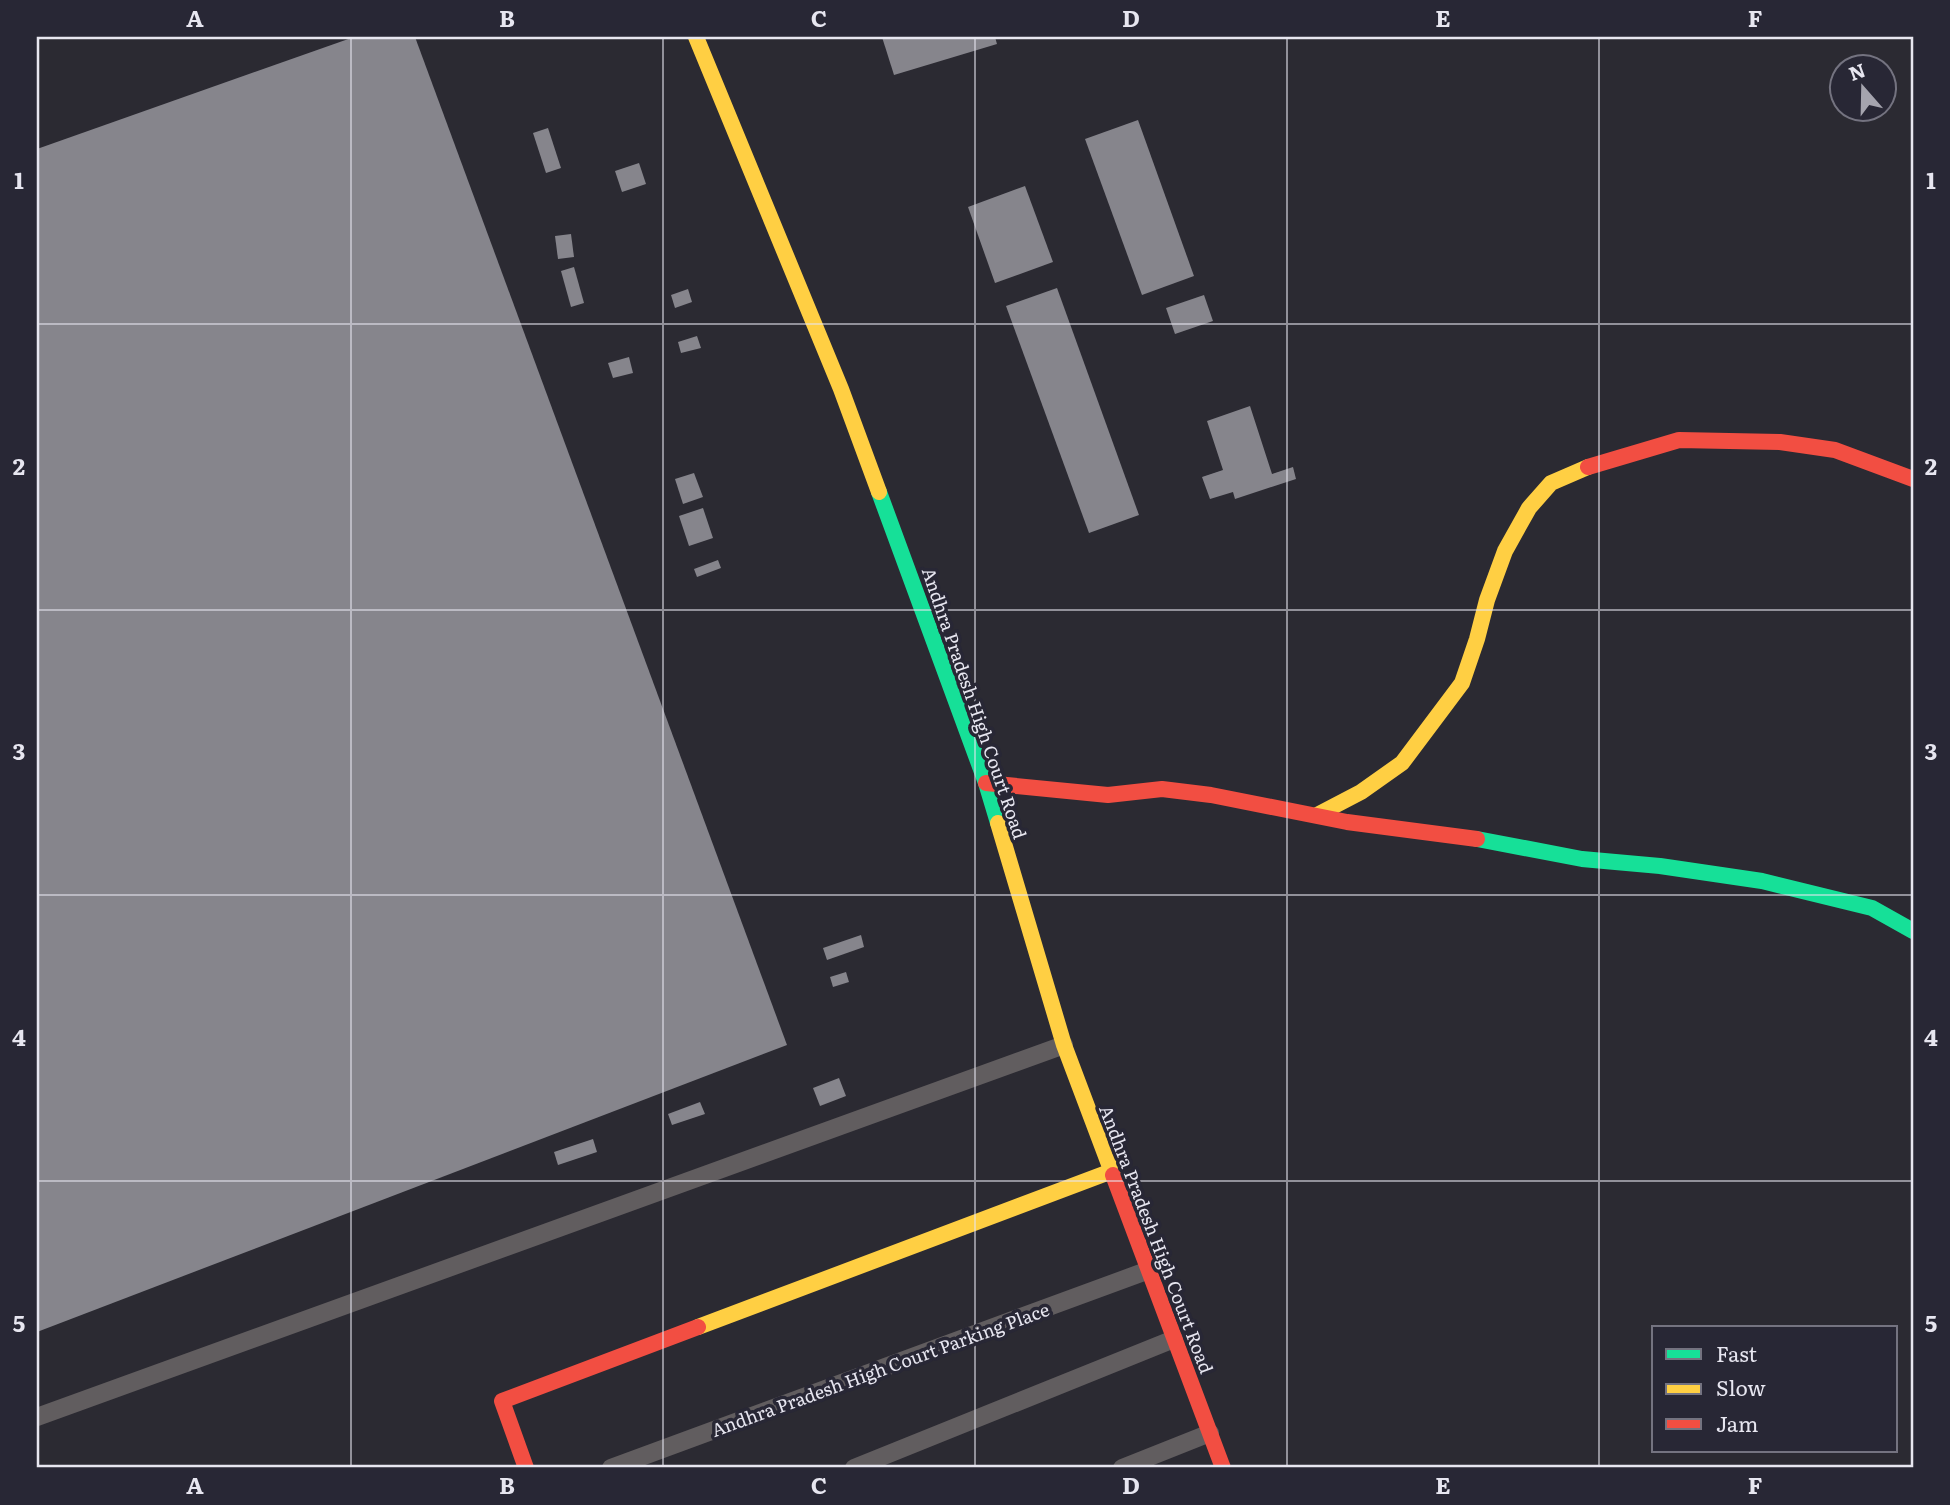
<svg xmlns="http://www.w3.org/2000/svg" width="1950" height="1505" viewBox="0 0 1950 1505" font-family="Literata,serif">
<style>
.building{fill:#86858c}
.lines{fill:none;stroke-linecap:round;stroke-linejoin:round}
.lane{stroke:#615d5f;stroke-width:18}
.fast{stroke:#16e098;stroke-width:16}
.slow{stroke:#ffcf43;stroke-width:16}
.jam{stroke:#f24e42;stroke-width:16}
.grid{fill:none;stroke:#e7e6f0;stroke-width:2;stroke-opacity:0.55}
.labels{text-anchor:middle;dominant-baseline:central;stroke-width:7;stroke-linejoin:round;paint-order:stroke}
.street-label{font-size:18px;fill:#e7e6f0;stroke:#282735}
.neatline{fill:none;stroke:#e7e6f0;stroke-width:2.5}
.grid-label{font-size:23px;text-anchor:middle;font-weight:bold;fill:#e7e6f0}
</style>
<rect width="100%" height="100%" fill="#2b2a32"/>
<g class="building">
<path d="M 354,37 L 415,37 L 787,1045 L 37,1332 L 37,149 Z"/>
<path d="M 882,37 L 995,37 L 997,44 L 894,75 Z"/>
<path d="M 1138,120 L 1194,276 L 1142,295 L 1085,139 Z"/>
<path d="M 548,128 L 561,168 L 546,173 L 533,133 Z"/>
<path d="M 639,163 L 646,184 L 622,192 L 615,171 Z"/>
<path d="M 1025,186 L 1053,262 L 995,283 L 968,207 Z"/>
<path d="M 571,234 L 574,257 L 558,259 L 555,236 Z"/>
<path d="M 574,267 L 584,303 L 571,307 L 561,271 Z"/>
<path d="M 1057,288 L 1139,515 L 1089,533 L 1006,306 Z"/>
<path d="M 688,289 L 692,302 L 675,308 L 671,295 Z"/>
<path d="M 1204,295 L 1213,321 L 1175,334 L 1166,308 Z"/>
<path d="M 697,336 L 701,348 L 681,353 L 678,342 Z"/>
<path d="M 629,357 L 633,373 L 613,378 L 608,363 Z"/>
<path d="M 1250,406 L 1272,474 L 1293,467 L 1296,479 L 1235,499 L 1233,492 L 1210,499 L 1202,477 L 1223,470 L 1207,421 Z"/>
<path d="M 694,473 L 703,497 L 683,504 L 675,479 Z"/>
<path d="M 703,508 L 713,538 L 689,546 L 679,516 Z"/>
<path d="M 718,560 L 721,568 L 697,577 L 694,569 Z"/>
<path d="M 861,935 L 864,947 L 827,960 L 823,948 Z"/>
<path d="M 846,972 L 849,982 L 833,987 L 830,977 Z"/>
<path d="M 839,1078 L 846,1096 L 820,1106 L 813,1088 Z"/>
<path d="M 700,1102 L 705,1114 L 672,1125 L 668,1114 Z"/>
<path d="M 593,1139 L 597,1152 L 558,1165 L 554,1152 Z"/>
</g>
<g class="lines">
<g class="lane">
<path d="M 37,1417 L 1064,1045"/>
<path d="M 611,1468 L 1149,1270"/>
<path d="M 854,1468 L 1174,1339"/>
<path d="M 1122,1468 L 1210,1433"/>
</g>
<g class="fast">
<path d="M 879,492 L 986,783 L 998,823"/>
<path d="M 1477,839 L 1582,859 L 1660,866 L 1762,881 L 1872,908 L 1913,931"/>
</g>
<g class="slow">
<path d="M 696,37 L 841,389 L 879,492"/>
<path d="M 1317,815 L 1361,792 L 1402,763 L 1462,683 L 1477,639 L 1487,600 L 1505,551 L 1529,508 L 1551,483 L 1588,467"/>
<path d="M 998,823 L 1064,1045 L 1113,1175"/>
<path d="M 698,1327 L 1112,1171"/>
</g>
<g class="jam">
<path d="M 1588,467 L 1679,440 L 1780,442 L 1835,450 L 1913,479"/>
<path d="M 986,783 L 1108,795 L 1162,789 L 1211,795 L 1347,822 L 1477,839"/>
<path d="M 1113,1175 L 1223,1468"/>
<path d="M 526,1468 L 502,1401 L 698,1327"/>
</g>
</g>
<path class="grid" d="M 351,37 L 351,1468M 663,37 L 663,1468M 975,37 L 975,1468M 1287,37 L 1287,1468M 1599,37 L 1599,1468M 37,324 L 1913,324M 37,610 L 1913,610M 37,895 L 1913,895M 37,1181 L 1913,1181"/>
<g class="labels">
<g class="street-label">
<text transform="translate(975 703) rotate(71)">Andhra Pradesh High Court Road</text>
<text transform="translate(1157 1239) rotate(69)">Andhra Pradesh High Court Road</text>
<text transform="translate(880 1369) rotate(-20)">Andhra Pradesh High Court Parking Place</text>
</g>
</g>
<rect width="1950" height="1505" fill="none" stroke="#282735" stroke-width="77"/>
<rect x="1652" y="1326" width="245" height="126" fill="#282735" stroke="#747380" stroke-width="2"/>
<rect x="1666" y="1349" width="35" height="10" fill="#16e098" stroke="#747380" stroke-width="2"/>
<text x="1716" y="1362" font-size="21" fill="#e7e6f0">Fast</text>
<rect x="1666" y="1384" width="35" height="10" fill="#ffcf43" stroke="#747380" stroke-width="2"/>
<text x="1716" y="1396" font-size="21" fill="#e7e6f0">Slow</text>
<rect x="1666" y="1419" width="35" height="10" fill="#f24e42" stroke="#747380" stroke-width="2"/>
<text x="1716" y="1432" font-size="21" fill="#e7e6f0">Jam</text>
<g transform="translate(1863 88) rotate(340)"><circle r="33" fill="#282735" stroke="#747380" stroke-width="2"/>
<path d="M0-5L12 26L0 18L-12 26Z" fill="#a5a4ae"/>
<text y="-10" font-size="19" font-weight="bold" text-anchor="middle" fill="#e7e6f0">N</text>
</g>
<rect x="38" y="38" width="1874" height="1428" class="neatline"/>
<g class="grid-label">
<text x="195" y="27">A</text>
<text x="507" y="27">B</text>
<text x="819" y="27">C</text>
<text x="1131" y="27">D</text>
<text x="1443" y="27">E</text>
<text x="1755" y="27">F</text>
<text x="19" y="189">1</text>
<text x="1931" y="189">1</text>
<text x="19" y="475">2</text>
<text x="1931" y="475">2</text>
<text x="19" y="760">3</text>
<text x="1931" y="760">3</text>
<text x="19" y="1046">4</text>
<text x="1931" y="1046">4</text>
<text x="19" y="1332">5</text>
<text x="1931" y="1332">5</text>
<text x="195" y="1494">A</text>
<text x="507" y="1494">B</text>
<text x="819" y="1494">C</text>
<text x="1131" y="1494">D</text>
<text x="1443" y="1494">E</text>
<text x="1755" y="1494">F</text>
</g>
</svg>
